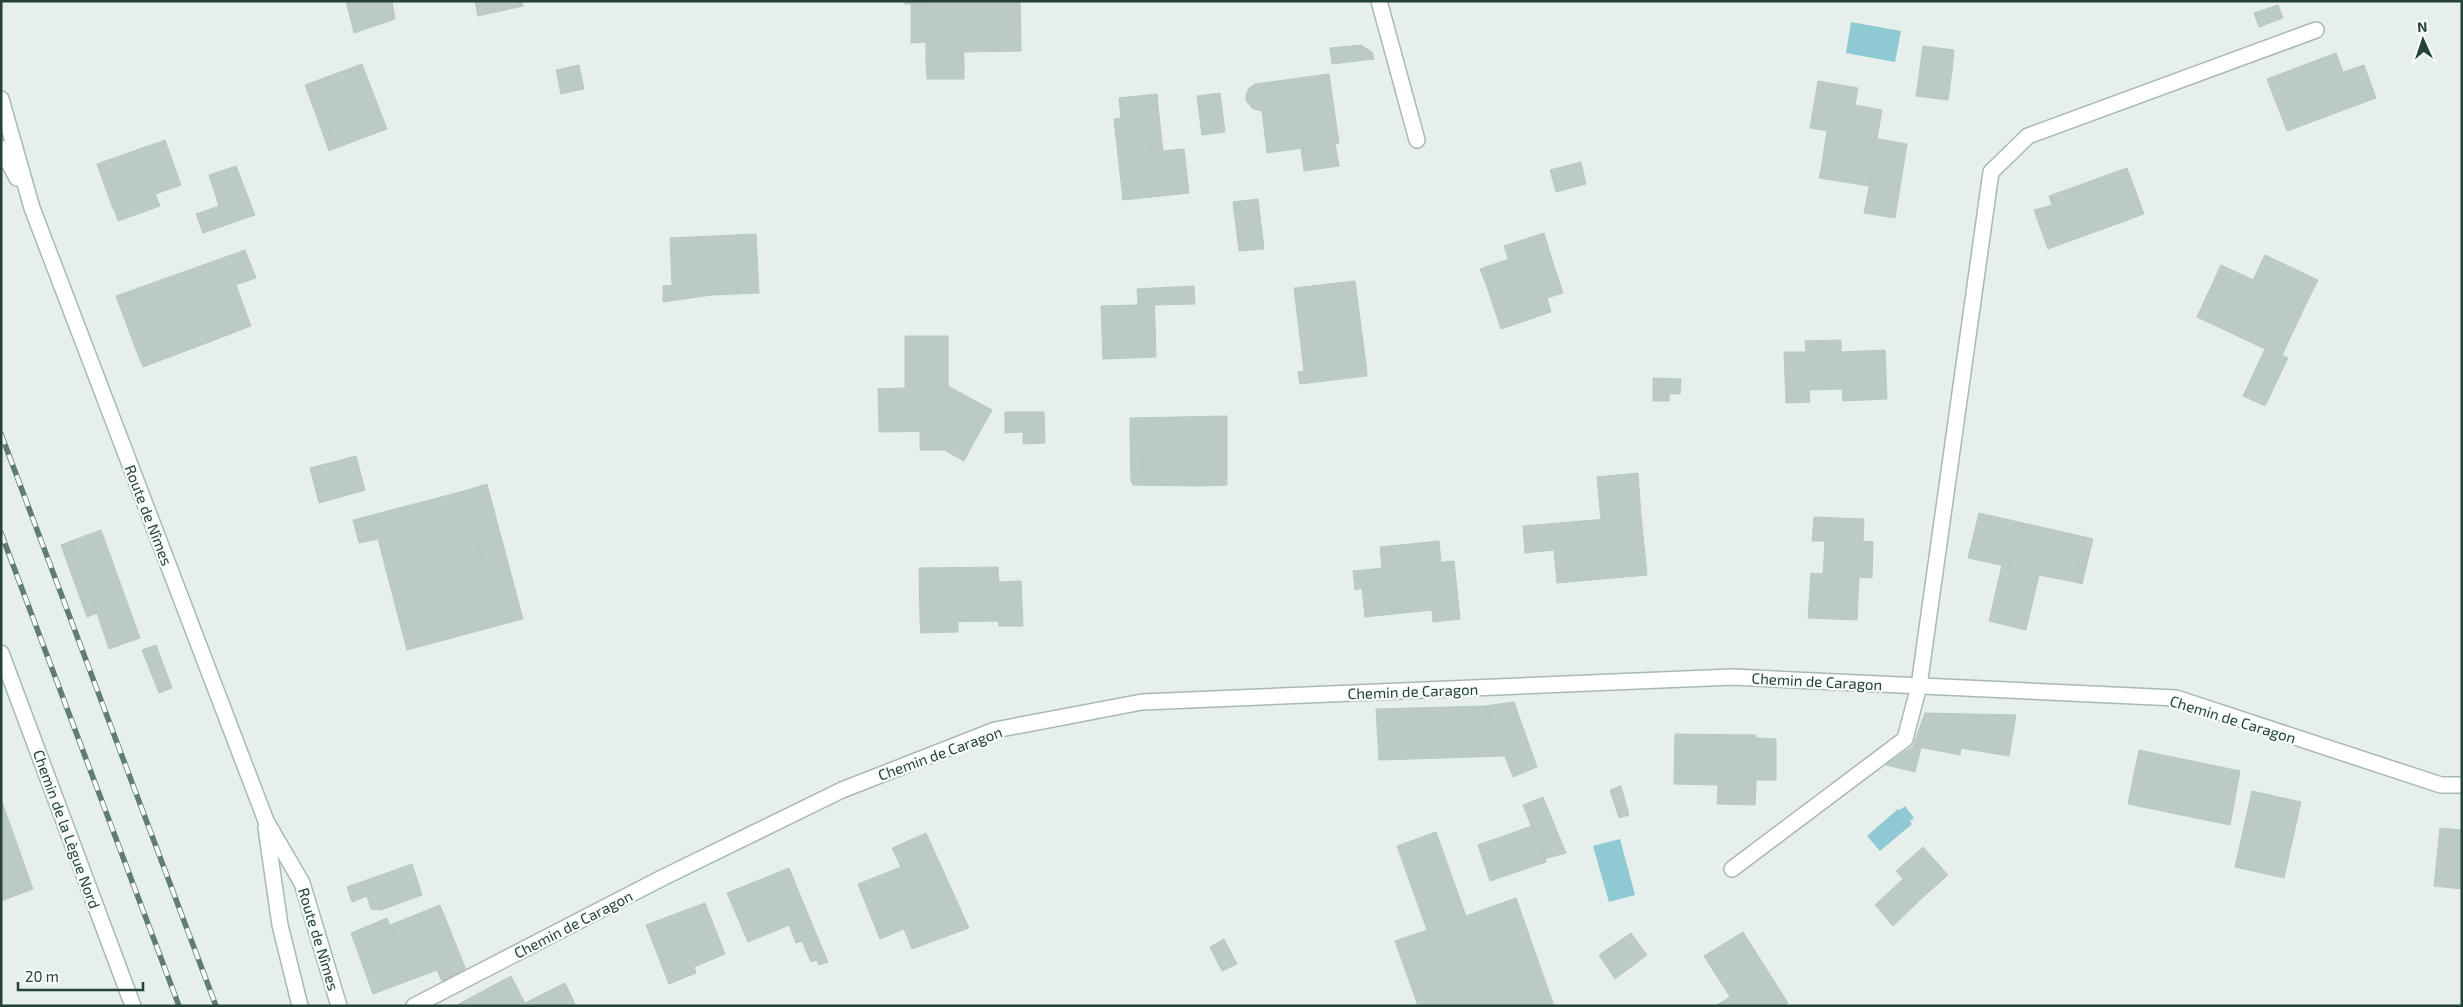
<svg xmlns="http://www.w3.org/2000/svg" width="2463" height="1007" viewBox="0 0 2463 1007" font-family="'Exo 2',sans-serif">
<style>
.water{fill:#8ec9d4}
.building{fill:#bbcac4;stroke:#b8c9c2}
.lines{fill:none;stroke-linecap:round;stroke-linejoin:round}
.street-casing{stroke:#a8b8b2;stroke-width:18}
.secondary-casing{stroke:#a4bbb3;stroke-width:18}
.street{stroke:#fff;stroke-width:15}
.secondary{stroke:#fff;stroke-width:15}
.rail-casing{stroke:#5f7d75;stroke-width:5.5}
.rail{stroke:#f7fbf9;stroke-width:4;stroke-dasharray:11;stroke-linecap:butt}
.labels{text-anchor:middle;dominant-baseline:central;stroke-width:4.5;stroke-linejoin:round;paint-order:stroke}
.street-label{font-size:15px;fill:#24423a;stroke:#f7fbf9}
</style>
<rect width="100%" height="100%" fill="#e6efeb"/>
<g class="water">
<path d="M 1851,22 L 1901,31 L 1895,62 L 1846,53 Z"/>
<path d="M 1905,806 L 1914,818 L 1910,821 L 1912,824 L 1880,851 L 1867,836 L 1898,809 L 1900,810 Z"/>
<path d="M 1620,839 L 1635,895 L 1609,902 L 1593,846 Z"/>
</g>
<g class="building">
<path d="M 346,1 L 392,1 L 395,19 L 354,33 Z"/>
<path d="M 475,1 L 522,1 L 523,6 L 478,16 Z"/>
<path d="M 905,1 L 1020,1 L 1021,41 L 963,41 L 964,63 L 926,63 L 926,3 L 905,4 Z"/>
<path d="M 926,3 L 926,42 L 911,43 L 911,4 Z"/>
<path d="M 2278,5 L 2283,18 L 2259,27 L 2254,13 Z"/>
<path d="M 963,41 L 1021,41 L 1021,51 L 963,52 Z"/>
<path d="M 1361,45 L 1372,52 L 1374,59 L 1332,64 L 1330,48 Z"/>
<path d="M 1923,46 L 1954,50 L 1952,71 L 1920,68 Z"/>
<path d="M 2336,53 L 2343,72 L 2364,65 L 2376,98 L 2287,131 L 2267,79 Z"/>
<path d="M 926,63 L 964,63 L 964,79 L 927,79 Z"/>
<path d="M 362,64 L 387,129 L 336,148 L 321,110 L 315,112 L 305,85 Z"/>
<path d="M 579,65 L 584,89 L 561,94 L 556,70 Z"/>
<path d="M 1920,68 L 1952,71 L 1948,100 L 1916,96 Z"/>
<path d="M 1329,74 L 1339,143 L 1267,153 L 1262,111 L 1253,109 L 1246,101 L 1246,95 L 1249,88 L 1255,84 Z"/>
<path d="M 1818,81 L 1858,88 L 1850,134 L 1907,144 L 1895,218 L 1864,213 L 1871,177 L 1821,169 L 1827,131 L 1810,128 Z"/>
<path d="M 1220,93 L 1225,132 L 1202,135 L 1197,96 Z"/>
<path d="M 1157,94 L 1159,115 L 1147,116 L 1151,152 L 1184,149 L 1189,193 L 1123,200 L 1114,119 L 1121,118 L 1119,98 Z"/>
<path d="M 1855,105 L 1882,110 L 1877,139 L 1850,134 Z"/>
<path d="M 321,110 L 336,148 L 329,151 L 315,112 Z"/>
<path d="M 1159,115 L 1163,151 L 1151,152 L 1147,116 Z"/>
<path d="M 165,140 L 181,185 L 113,209 L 97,164 Z"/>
<path d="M 1335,143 L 1339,166 L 1304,171 L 1301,148 Z"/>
<path d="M 1581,162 L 1586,184 L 1556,192 L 1550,170 Z"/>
<path d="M 236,166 L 255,215 L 203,233 L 196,214 L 219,206 L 209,175 Z"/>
<path d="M 2127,168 L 2144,214 L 2048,249 L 2034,210 L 2052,205 L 2049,196 Z"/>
<path d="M 1821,169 L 1871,177 L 1869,186 L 1819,178 Z"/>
<path d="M 155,194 L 160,206 L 118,221 L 114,209 Z"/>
<path d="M 1258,199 L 1264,249 L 1239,251 L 1233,202 Z"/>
<path d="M 1544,233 L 1553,263 L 1514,275 L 1504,246 Z"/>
<path d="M 756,234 L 759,293 L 712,295 L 711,283 L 672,285 L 670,238 Z"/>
<path d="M 245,250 L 256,278 L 236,285 L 251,326 L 225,336 L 218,319 L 136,350 L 116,296 Z"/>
<path d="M 2265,255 L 2318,280 L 2306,304 L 2253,280 Z"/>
<path d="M 1509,259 L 1514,275 L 1486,284 L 1480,269 Z"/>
<path d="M 1553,263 L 1563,293 L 1547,298 L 1551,312 L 1501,329 L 1486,284 Z"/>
<path d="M 2221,265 L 2306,304 L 2282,355 L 2288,358 L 2265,406 L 2243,396 L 2265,349 L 2197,317 Z"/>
<path d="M 1355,281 L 1366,364 L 1304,371 L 1294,288 Z"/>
<path d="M 711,283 L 712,295 L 663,302 L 663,286 Z"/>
<path d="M 1194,286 L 1195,304 L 1154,305 L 1154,288 Z"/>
<path d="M 1154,288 L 1156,357 L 1103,359 L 1101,306 L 1138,305 L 1137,289 Z"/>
<path d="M 218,319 L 225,336 L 143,367 L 136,350 Z"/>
<path d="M 905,336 L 948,336 L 948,377 L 935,376 L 935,386 L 948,386 L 992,410 L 973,444 L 950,431 L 879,432 L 878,389 L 905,388 Z"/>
<path d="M 1841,340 L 1841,352 L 1885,350 L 1887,399 L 1843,401 L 1842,389 L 1809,390 L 1810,402 L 1786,403 L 1784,352 L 1806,352 L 1805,341 Z"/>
<path d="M 1366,364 L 1367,376 L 1300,384 L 1298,372 Z"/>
<path d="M 935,376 L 948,377 L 948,386 L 935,386 Z"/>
<path d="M 1653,378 L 1681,379 L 1680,394 L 1653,393 Z"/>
<path d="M 1653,393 L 1669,394 L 1669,401 L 1653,401 Z"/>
<path d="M 1005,412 L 1044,412 L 1045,443 L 1023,444 L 1023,432 L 1005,433 Z"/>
<path d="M 1227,416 L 1227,485 L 1200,486 L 1200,477 L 1151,478 L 1142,470 L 1141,435 L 1130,435 L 1130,418 Z"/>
<path d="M 950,431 L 973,444 L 964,461 L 944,450 L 920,450 L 920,432 Z"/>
<path d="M 1130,435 L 1141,435 L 1142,470 L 1151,478 L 1200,477 L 1200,486 L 1133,485 L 1131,481 Z"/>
<path d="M 356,456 L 365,490 L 319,503 L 310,468 Z"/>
<path d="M 1638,473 L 1641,516 L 1601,520 L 1597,477 Z"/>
<path d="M 487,484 L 523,619 L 500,625 L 464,491 Z"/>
<path d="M 464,491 L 500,625 L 407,650 L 378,539 L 359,543 L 353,520 Z"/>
<path d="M 1979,513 L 2085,537 L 2075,582 L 2039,575 L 2026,630 L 1989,621 L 2002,565 L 2008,567 L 2012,554 L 1999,551 L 1996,564 L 1968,558 Z"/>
<path d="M 1641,516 L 1647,575 L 1557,583 L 1554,550 L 1525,553 L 1523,526 Z"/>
<path d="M 1814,517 L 1864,519 L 1863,541 L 1873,542 L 1872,578 L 1859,577 L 1857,620 L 1808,618 L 1811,573 L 1823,574 L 1825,541 L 1812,541 Z"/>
<path d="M 101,530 L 127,602 L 97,613 L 71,541 Z"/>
<path d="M 2085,537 L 2093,539 L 2082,584 L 2075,582 Z"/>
<path d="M 71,541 L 97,613 L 87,617 L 61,545 Z"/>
<path d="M 1439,541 L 1441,563 L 1382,568 L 1380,547 Z"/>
<path d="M 1999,551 L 2012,554 L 2008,567 L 1996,564 Z"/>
<path d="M 1454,561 L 1460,619 L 1433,622 L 1432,610 L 1365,617 L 1362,588 L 1355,590 L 1353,571 Z"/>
<path d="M 998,567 L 999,582 L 1021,581 L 1023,626 L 999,626 L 998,621 L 920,622 L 919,568 Z"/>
<path d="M 127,602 L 140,638 L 109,649 L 97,613 Z"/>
<path d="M 920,622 L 958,622 L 958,632 L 921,633 Z"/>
<path d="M 156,645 L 172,688 L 159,693 L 142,650 Z"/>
<path d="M 1514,702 L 1537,767 L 1513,777 L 1485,706 Z"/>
<path d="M 1485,706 L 1505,756 L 1379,760 L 1376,709 Z"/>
<path d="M 1925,713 L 2016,715 L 2009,756 L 1961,748 L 1960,755 L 1913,746 Z"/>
<path d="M 1675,734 L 1756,735 L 1756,738 L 1776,739 L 1776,780 L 1756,780 L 1756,786 L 1674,784 Z"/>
<path d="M 1913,746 L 1921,748 L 1915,772 L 1886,765 Z"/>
<path d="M 2139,750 L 2240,771 L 2230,825 L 2128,804 Z"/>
<path d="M 1718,785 L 1756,786 L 1755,805 L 1717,804 Z"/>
<path d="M 1621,786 L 1629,815 L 1619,818 L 1610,790 Z"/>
<path d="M 2252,791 L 2301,802 L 2284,878 L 2235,867 Z"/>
<path d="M 1543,797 L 1566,853 L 1544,859 L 1523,805 Z"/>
<path d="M 1,799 L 33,889 L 1,901 Z"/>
<path d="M 1532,826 L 1546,862 L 1490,881 L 1478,845 Z"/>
<path d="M 2440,828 L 2462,830 L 2462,889 L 2434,886 Z"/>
<path d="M 1436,832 L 1466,916 L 1516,898 L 1554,1006 L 1418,1006 L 1395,941 L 1427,930 L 1397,846 Z"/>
<path d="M 926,833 L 969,928 L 912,949 L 904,929 L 880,939 L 858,884 L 901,867 L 892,848 Z"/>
<path d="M 1923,847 L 1948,875 L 1921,899 L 1896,871 Z"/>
<path d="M 412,864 L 422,895 L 381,910 L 371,909 L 367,896 L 352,902 L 347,887 Z"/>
<path d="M 789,868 L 809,917 L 748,942 L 727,893 Z"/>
<path d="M 1903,879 L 1921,899 L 1893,926 L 1875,905 Z"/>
<path d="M 705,903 L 725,954 L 694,967 L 696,973 L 669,984 L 646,925 Z"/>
<path d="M 440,905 L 448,925 L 398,945 L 390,925 Z"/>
<path d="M 809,917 L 828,962 L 819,965 L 817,960 L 811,962 L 802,941 L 796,943 L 789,925 Z"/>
<path d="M 387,918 L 398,945 L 448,925 L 468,975 L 444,986 L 437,970 L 373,994 L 351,933 Z"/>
<path d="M 1743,932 L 1788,1003 L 1783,1006 L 1715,1006 L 1730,997 L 1704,956 Z"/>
<path d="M 1631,933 L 1647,955 L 1615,979 L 1599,955 Z"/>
<path d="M 1224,939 L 1237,964 L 1222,971 L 1210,947 Z"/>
<path d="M 511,976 L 525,1003 L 565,983 L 576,1006 L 455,1006 Z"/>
</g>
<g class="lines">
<g class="street-casing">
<g id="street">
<path d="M 1379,1 L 1417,140"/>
<path d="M 1,653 L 133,1006"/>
<path d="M 1732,869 L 1905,739 L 1919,686 L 1991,172 L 2028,136 L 2316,30"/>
<path d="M 414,1006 L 662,878 L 842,790 L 995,730 L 1142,702 L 1732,677 L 2176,698 L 2441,785 L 2462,785"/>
</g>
</g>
<g class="secondary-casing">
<g id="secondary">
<path d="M 1,99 L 32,208 L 266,821 L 302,883 L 339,1006"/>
<path d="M 1,148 L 17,178"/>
<path d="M 266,828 L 280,925 L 300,1006"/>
</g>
</g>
<use href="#street" class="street"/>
<use href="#secondary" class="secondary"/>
<g class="rail-casing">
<g id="rail">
<path d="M 1,434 L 216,1006"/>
<path d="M 1,533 L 179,1006"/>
</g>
</g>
<use href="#rail" class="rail"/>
</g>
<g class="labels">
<g class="street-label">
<text transform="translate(149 515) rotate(69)">Route de Nîmes</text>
<text transform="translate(1817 681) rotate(3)">Chemin de Caragon</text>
<text transform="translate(1413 691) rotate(-2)">Chemin de Caragon</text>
<text transform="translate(2233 719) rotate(17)">Chemin de Caragon</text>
<text transform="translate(940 753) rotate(-20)">Chemin de Caragon</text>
<text transform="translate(67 829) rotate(70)">Chemin de la Lègue Nord</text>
<text transform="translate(573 924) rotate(-27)">Chemin de Caragon</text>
<text transform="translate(319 939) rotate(73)">Route de Nîmes</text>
</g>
</g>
<rect width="2463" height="1007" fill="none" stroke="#24423a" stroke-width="5"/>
<g transform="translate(2423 40) rotate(357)" stroke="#f7fbf9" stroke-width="4" paint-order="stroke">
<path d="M0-4L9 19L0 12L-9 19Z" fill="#24423a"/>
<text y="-8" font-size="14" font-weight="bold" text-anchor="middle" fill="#24423a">N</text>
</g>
<path d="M18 982v8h125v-8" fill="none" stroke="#24423a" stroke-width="2.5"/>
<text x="25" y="982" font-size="15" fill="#24423a" stroke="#f7fbf9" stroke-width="4" paint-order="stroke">20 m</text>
</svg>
